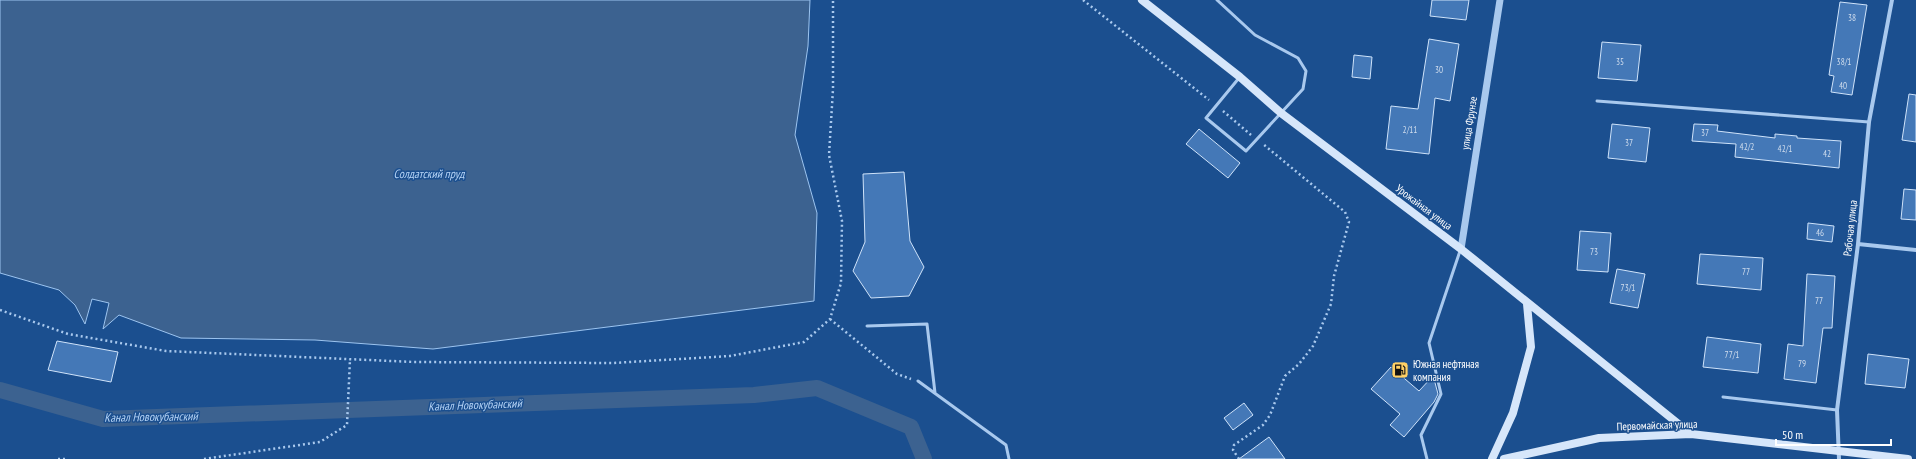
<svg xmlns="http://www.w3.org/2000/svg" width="1916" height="459" font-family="'PT Sans Narrow',sans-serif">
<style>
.water{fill:#3c6290;stroke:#9cc4f0}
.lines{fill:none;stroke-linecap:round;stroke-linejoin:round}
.canal{stroke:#3c6290;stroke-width:16}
.building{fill:#4478b7;stroke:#cfe3fa}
.path{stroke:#a9c9ee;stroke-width:2.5;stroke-dasharray:2 3;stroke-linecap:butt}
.service{stroke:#a9c9ee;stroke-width:3}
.minor{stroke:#a9c9ee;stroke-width:4}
.tertiary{stroke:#a9c9ee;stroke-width:7}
.secondary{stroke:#d6e6fa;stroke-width:8}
.labels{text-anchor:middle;stroke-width:3;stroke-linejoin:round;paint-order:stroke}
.number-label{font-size:9px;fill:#d0dded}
.street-label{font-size:11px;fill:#fff;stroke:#1b4f8f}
.poi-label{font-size:11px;fill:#fff;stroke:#1b4f8f;text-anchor:start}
.water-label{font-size:12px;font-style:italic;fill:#b5d3f5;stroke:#1b4f8f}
</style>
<rect width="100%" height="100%" fill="#1b4f8f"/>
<path class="water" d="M0 0H810L808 46 795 135 817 213 814 301 433 349 315 340 181 338 119 315 103 329 109 303 92 299 85 324 75 305 59 290 0 273Z"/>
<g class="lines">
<path class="canal" d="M0 390 103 419 754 395 817 388 911 427 924 459"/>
</g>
<path class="building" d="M1432 0H1469L1466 20 1430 16Z
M1840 2 1867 5 1852 95 1831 92 1834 76 1829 75Z
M1429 39 1459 44 1450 101 1435 98 1429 154 1386 149 1391 106 1418 109Z
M1602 42 1641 45 1637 81 1598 78Z
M1354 55 1372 57 1370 79 1352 77Z
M1909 94 1916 95V142L1902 140Z
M1612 124 1650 128 1646 162 1608 158Z
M1694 124 1718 125 1717 131 1775 138V134L1797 136V138L1841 141 1839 168 1735 157 1736 144 1692 141Z
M1199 129 1240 163 1228 178 1186 144Z
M904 172 910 241 924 267 909 296 871 298 853 271 865 242 863 174Z
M1904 189 1916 190V220L1901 219Z
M1808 223 1834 226 1832 242 1807 239Z
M1580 231 1611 233 1608 272 1577 270Z
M1700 254 1763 258 1761 290 1697 284Z
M1617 269 1645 274 1638 308 1610 303Z
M1807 274 1835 276 1832 328H1823L1816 383 1784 379 1788 344 1803 346Z
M1707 337 1761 344 1758 373 1703 367Z
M57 341 118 352 111 382 48 370Z
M1868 354 1909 359 1905 388 1865 384Z
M1391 367 1419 391 1432 377 1434 379 1438 394 1434 402 1404 437 1390 425 1400 414 1371 389Z
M1244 403 1253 415 1233 430 1224 418Z
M1269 437 1285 459H1239Z"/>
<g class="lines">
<path class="path" d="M1083 0 1209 100
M1223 111 1251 135
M0 310 68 334 166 351 414 362 613 363 730 356 804 342 830 319 841 283 842 221 829 155 833 89V0
M830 319 897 374 911 379
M58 459H67
M204 459 320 442 347 425 350 359
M1239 459 1233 450 1234 445 1263 425 1270 415 1285 376 1299 364 1313 346 1331 304 1334 276 1349 222 1345 212 1263 144"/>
<path class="service" d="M1217 0 1255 35 1298 58 1306 71 1303 89 1246 151 1206 118 1239 78
M1597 101 1869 122
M867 326 927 324 935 393
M918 381 1006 445 1009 459
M1723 397 1837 410
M1427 459 1421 435 1441 394 1429 343 1460 251"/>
<path class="minor" d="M1858 244 1916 250
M1839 459 1837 410 1858 244 1869 122 1892 0"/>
<path class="tertiary" d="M1461 249 1500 0"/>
<path class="secondary" d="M1142 0 1240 77 1281 113 1461 249 1691 434
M1492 459 1513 413 1531 347 1527 304
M1504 459 1599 438 1691 434 1908 459"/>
</g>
<defs>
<g id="fuel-square" transform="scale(0.9)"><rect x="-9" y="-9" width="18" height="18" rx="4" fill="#ffd166" stroke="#1b4f8f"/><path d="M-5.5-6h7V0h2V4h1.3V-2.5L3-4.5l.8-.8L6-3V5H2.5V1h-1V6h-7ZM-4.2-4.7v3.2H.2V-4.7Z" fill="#111"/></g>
</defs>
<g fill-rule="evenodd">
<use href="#fuel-square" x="1400" y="370"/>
</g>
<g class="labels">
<g class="number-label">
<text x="1852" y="21">38</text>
<text x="1620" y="65">35</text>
<text x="1844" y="65">38/1</text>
<text x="1439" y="73">30</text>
<text x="1843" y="89">40</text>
<text x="1410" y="133">2/11</text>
<text x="1705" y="136">37</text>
<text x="1629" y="146">37</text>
<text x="1747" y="150">42/2</text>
<text x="1785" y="152">42/1</text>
<text x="1827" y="157">42</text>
<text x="1820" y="236">46</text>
<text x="1594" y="255">73</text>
<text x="1746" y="275">77</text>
<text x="1628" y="291">73/1</text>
<text x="1819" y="304">77</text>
<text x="1732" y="358">77/1</text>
<text x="1802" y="367">79</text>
</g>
<g class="street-label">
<text transform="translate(1469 123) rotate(-81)" y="4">улица Фрунзе</text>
<text transform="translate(1424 207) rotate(37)" y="4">Урожайная улица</text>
<text transform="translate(1850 228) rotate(-84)" y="4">Рабочая улица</text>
<text transform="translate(1657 425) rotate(-2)" y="4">Первомайская улица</text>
</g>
<g class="poi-label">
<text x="1413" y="368">Южная нефтяная<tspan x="1413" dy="13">компания</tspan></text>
</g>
<g class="water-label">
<text x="429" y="178">Солдатский пруд</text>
<text transform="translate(475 405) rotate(-2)" y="4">Канал Новокубанский</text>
<text transform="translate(151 417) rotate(-1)" y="4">Канал Новокубанский</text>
</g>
</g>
<path d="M1776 439v6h115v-6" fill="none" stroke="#ffffff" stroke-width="2"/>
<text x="1782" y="439" font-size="12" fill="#ffffff" stroke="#1b4f8f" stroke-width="3" paint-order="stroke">50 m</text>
</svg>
